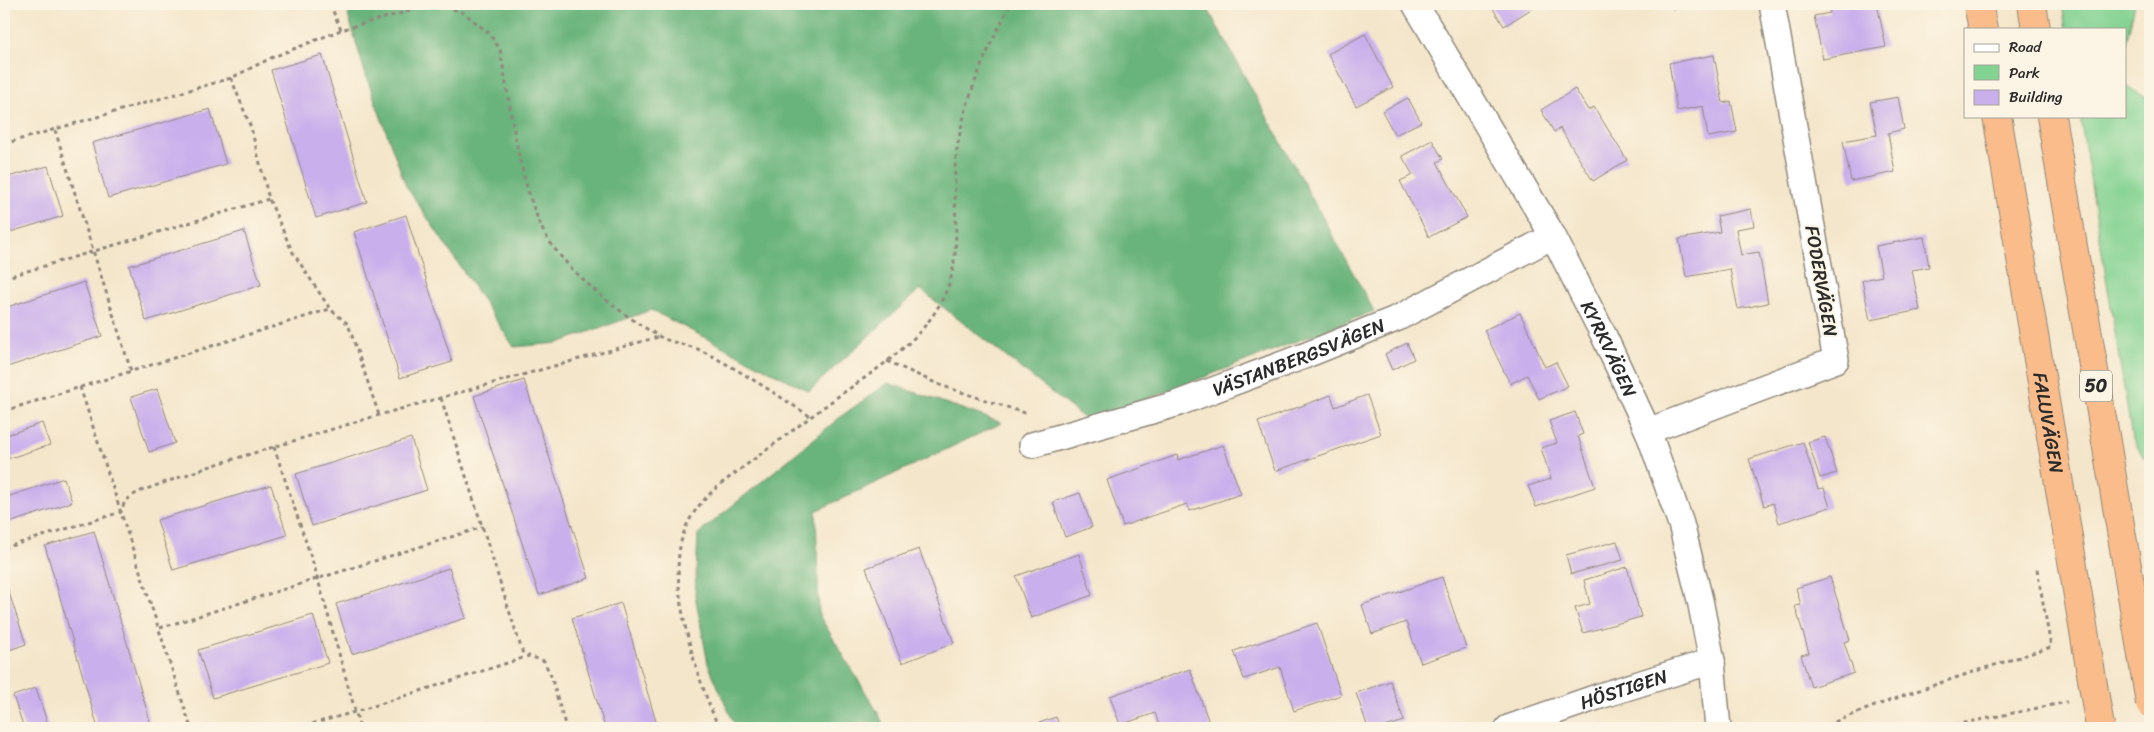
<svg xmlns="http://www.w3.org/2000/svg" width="2154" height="732" font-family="Sriracha,sans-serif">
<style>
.green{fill:#82d291;stroke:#567e5e}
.forest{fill:#69b47b;stroke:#4a7053}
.building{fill:#c9afec}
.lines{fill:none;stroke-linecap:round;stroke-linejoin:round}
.street-casing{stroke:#90887b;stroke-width:28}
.highway-casing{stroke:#90887b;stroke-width:30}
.path{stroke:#90887b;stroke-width:3;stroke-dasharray:4 4;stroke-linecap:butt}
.street{stroke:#fff;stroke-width:25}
.highway{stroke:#f9bc8a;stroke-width:28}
.highway-bridge-casing{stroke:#90887b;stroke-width:30;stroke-linecap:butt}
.highway-bridge{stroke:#f9bc8a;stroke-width:28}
.labels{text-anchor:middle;stroke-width:4;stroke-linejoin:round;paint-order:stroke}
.shield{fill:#fcf5e5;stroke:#6a6863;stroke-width:1}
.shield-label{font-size:18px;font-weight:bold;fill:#2b2b2b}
.street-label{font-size:19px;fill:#2b2b2b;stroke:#fcf5e5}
</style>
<rect width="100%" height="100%" fill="#fcf5e5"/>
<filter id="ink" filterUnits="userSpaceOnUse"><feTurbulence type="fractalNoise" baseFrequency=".02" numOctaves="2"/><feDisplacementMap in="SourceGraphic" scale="10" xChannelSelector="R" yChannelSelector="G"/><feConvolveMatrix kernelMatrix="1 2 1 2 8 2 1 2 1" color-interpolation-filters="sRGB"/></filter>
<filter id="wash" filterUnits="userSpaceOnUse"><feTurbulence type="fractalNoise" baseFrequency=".0096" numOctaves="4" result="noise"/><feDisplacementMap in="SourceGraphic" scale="20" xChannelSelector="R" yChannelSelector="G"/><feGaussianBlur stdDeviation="1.12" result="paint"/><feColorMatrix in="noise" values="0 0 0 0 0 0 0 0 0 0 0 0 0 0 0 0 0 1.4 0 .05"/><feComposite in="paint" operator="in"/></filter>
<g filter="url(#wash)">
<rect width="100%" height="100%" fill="#f4e6cb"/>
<path class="green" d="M2062 4H2135L2125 48V29H2066Z
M2125 86 2150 99V259L2144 262 2150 296V468L2132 438 2080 116H2125Z"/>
<path class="forest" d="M359 4H1205L1374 311 1089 422 920 289 809 391 651 310 558 343 514 347 406 186 366 76 348 15Z
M888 383 1002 423 816 511 819 615 878 713 885 728H736L708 664 695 595 698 534 844 414Z"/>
<g id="blocks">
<path class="building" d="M1490 4H1535L1536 6 1504 26Z
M1673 4H1699V5L1673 9Z
M1828 4H1877L1886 47 1823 59 1814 16 1830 13Z
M1365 34 1393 87 1356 106 1328 54Z
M322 55 367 202 316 218 271 70Z
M1714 55 1723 103 1731 101 1737 132 1708 137 1703 106 1677 111 1669 63Z
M1575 89 1588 110 1594 107 1627 160 1593 181 1560 128 1554 132 1541 110Z
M1898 97 1904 129 1888 133 1895 172 1851 181 1843 141 1877 135 1870 102Z
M1408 98 1421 122 1395 135 1382 111Z
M210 109 226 164 108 198 92 143Z
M1432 140 1443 159 1437 162 1467 217 1429 237 1400 181 1413 175 1402 156Z
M48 166 63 216 4 234V178Z
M1751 209 1754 226 1736 229 1741 255 1759 252 1768 303 1738 309 1730 269 1686 277 1679 239 1720 232 1717 216Z
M406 215 452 362 400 378 354 232Z
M244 231 261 285 146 321 129 266Z
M1924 237 1929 267 1912 270 1920 310 1870 320 1862 280 1882 276 1876 246Z
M84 282 102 336 4 368V308Z
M1520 313 1545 367 1556 362 1568 386 1539 399 1527 375 1510 384 1484 330Z
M1407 343 1414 359 1392 370 1385 354Z
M524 380 589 578 539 595 474 396Z
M157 389 175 443 149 452 131 397Z
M1331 395 1335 407 1367 395 1381 434 1275 471 1258 422Z
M1575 412 1583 434 1578 436 1595 487 1536 507 1528 486 1551 479 1541 448 1557 443 1549 421Z
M42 423 50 445 4 460V436Z
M1825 437 1837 473 1820 478 1808 442Z
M411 438 427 490 312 526 296 474Z
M1803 442 1818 489 1824 488 1830 507 1779 523 1773 503 1764 506 1749 459Z
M1223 445 1241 494 1190 511 1187 504 1123 526 1107 480 1177 455 1178 460Z
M64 478 72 502 6 524 4 517V498Z
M271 485 287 535 173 570 157 520Z
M1080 493 1092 527 1065 537 1053 502Z
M94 531 152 728H98L45 546Z
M1617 541 1623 560 1571 574 1566 555Z
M919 549 954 643 902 663 866 568Z
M1079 554 1092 595 1031 618 1016 576Z
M1627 567 1641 617 1583 633 1575 608 1590 604 1584 580Z
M449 568 466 618 352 654 336 604Z
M1442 577 1466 648 1421 663 1406 622 1372 634 1362 605Z
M1830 577 1850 640 1844 642 1854 673 1811 687 1801 655 1809 653 1795 606 1801 605 1796 588Z
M4 578 26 644 4 652Z
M621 603 658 728H605L572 618Z
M313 615 328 663 213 698 198 650Z
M1317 623 1341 695 1294 711 1280 667 1244 679 1234 651Z
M1190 669 1211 728H1160L1155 713 1120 725 1110 696Z
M1390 681 1404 721 1382 728H1368L1356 693Z
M36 688 49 728H24L13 696Z
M1056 717 1060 728H1025Z"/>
</g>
</g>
<g filter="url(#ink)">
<use href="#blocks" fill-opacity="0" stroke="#90887b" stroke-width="1"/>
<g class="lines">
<g class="street-casing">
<g id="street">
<path id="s1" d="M1415 4 1553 236 1603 334 1648 431 1681 524 1700 600 1712 661 1718 728"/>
<path d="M1648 431 1836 360 1772 4"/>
<path id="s2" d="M1032 445 1176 404 1304 356 1398 318 1553 236"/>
<path id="s3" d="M1508 728 1600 696 1712 661"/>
</g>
</g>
<g class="highway-casing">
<g id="highway">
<path d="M1978 4 1983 29"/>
<path d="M2032 4 2036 29"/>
<path id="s4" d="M1997 116 2090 667"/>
<path d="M2051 116 2142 655"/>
</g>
</g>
<path class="path" d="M330 4 341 30
M231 78 251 128 269 199 292 251 330 309 348 324 379 415
M55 130 131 371
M4 144 231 78 271 58 341 30 423 7 444 6 464 13 489 33 500 50C511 108 517 170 540 224 556 264 620 314 657 335 671 344 689 344 704 352 741 371 776 394 811 417
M4 278 269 199
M887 361 940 385 1028 414
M80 387 191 728
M441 398 524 657
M4 411 330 309
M274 447 315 569 360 728
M4 548 121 512 125 501 138 492 214 465 379 415 658 337
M160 628 483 527
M297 728 355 712 529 656 544 661 551 676 566 728
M719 728C698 681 666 585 683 535 689 515 703 500 718 486 757 457 797 427 836 398 875 370 921 343 943 298 965 256 951 202 956 156 963 103 986 50 1011 4
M1820 728C1895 696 1973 672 2051 647L2037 569
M1940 728 2067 702"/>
<use href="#street" class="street"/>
<use href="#highway" class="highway"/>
<g class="highway-bridge-casing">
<path id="highway-bridge" d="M2142 655 2150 703
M2090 667 2100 727"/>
</g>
<use href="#highway-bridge" class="highway-bridge"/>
</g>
</g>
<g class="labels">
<rect class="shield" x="2080" y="370.5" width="32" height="31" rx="4"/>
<g class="shield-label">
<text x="2096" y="392">50</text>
</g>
<g class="street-label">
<text transform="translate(1822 281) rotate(80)" y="7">FODERVÄGEN</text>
<text dy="7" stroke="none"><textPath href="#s1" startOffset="396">KYRKVÄGEN</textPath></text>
<text dy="7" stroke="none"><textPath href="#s2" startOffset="281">VÄSTANBERGSVÄGEN</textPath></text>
<text dy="7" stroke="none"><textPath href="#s4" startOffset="311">FALUVÄGEN</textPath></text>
<text dy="7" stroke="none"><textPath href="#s3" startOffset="122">HÖSTIGEN</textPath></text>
</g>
</g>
<rect width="2154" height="732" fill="none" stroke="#fcf5e5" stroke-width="20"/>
<rect x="1964" y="28" width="162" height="90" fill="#fcf5e5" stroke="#a8a49b"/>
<rect x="1974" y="44" width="25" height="8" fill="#ffffff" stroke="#a8a49b"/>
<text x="2009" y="52" font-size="15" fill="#2b2b2b">Road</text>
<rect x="1974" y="65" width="25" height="15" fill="#82d291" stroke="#a8a49b"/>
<text x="2009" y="78" font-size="15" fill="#2b2b2b">Park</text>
<rect x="1974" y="90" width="25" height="15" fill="#c9afec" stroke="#a8a49b"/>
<text x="2009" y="102" font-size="15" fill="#2b2b2b">Building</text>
</svg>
